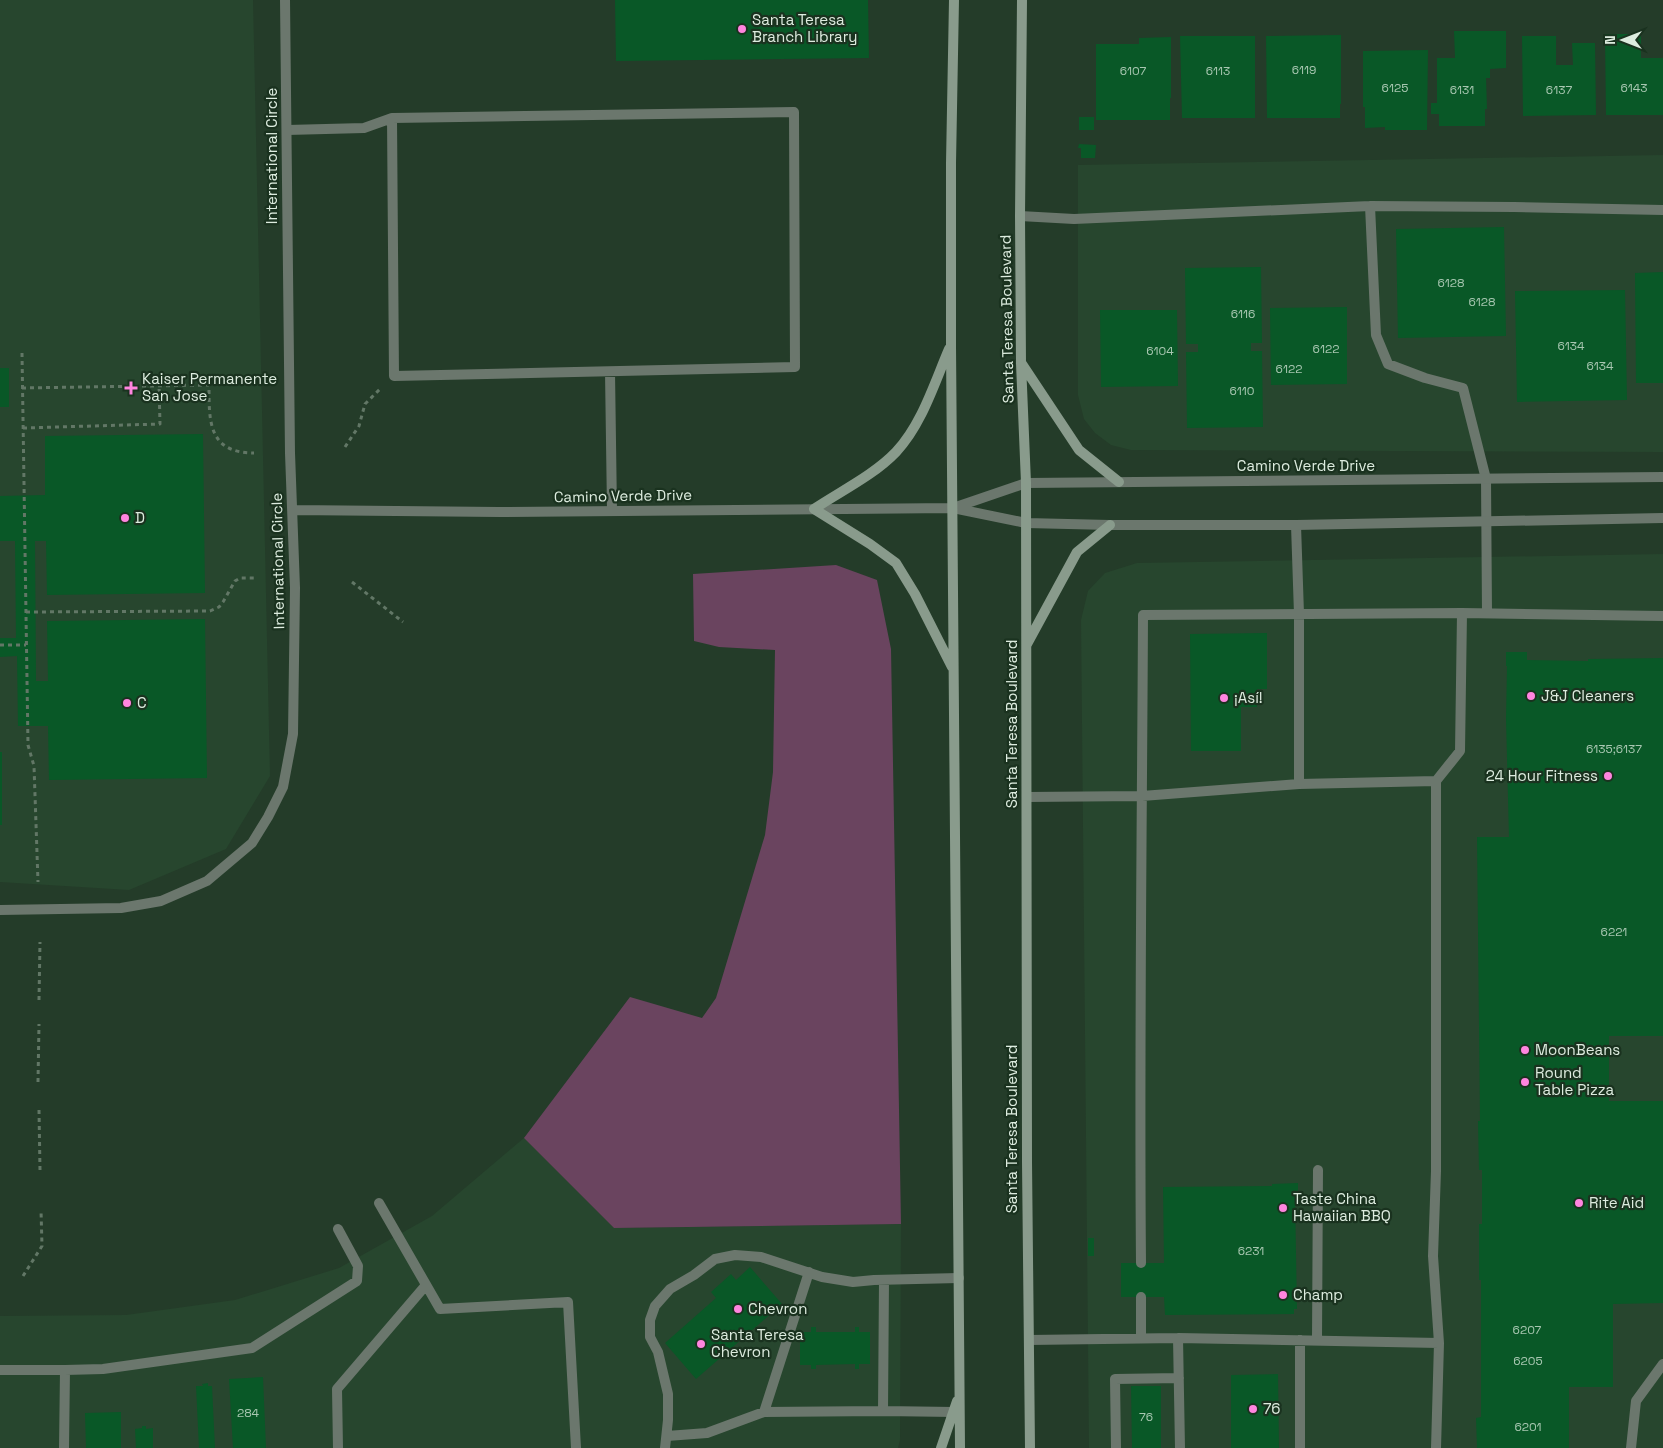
<svg xmlns="http://www.w3.org/2000/svg" width="1663" height="1448" font-family="'Space Grotesk',sans-serif">
<style>
.built{fill:#27462e}
.green{fill:#6a445f}
.building{fill:#095827}
.lines{fill:none;stroke-linecap:round;stroke-linejoin:round}
.path{stroke:#627766;stroke-width:3;stroke-dasharray:4 4;stroke-linecap:butt}
.service{stroke:#6b776d;stroke-width:10}
.tertiary{stroke:#6b776d;stroke-width:10}
.secondary{stroke:#899b8c;stroke-width:10}
.poi-dot{fill:#ff85df;stroke:#1a321f;stroke-width:2}
.labels{text-anchor:middle;stroke-width:4.5;stroke-linejoin:round;paint-order:stroke}
.number-label{font-size:12px;fill:#a8c7b1}
.poi-label{font-size:15px;fill:#ddecdf;stroke:#1a321f;text-anchor:start}
.street-label{font-size:15px;fill:#ddecdf;stroke:#1a321f}
</style>
<rect width="100%" height="100%" fill="#243c29"/>
<path class="built" d="M0 0H253L270 776 226 849 129 890 0 882Z
M1663 155V452L1131 450 1111 445 1095 433 1084 419 1078 395V165Z
M1663 554V1448H1089L1081 620 1088 591 1105 573 1137 563Z
M524 1138 614 1228 901 1224 900 1440 898 1448H0V1316L126 1315 235 1300 339 1268 432 1216Z"/>
<path class="green" d="M836 565 877 580 891 649 901 1224 614 1228 524 1138 630 997 702 1018 716 998 765 835 773 772 775 650 719 647 694 641 693 574Z"/>
<path class="building" d="M615 0H868L869 58 616 61Z
M1454 31H1506V68L1490 69V78H1486L1487 109H1485V126H1439V114H1431V103H1437V58H1455Z
M1605 34H1641V58H1663V115H1606Z
M1341 35V104H1340V118H1267L1266 36Z
M1180 36H1255V118H1182Z
M1522 36H1556V65H1573L1572 43H1595L1596 115 1523 116Z
M1171 37V98H1170V120H1096V44H1139V38Z
M1428 50 1427 130H1385V127L1365 128V107H1363V51Z
M1079 117H1094V130H1079Z
M1079 144 1096 145 1095 158H1081V148H1078Z
M1504 227 1506 336 1398 338 1396 229Z
M1261 267 1262 343H1251V351H1262L1263 427 1187 428 1186 352H1198V344H1186L1185 268Z
M1663 272V383H1636L1635 273Z
M1625 290 1627 400 1517 402 1515 291Z
M1347 307V384L1271 385 1270 308Z
M1100 310H1177L1178 386 1101 387Z
M0 368H9V407H0Z
M203 434 205 593 47 595 46 541H35L36 681H48L47 621 205 619 207 778 49 780 48 726H18L17 656 0 657V638H16L15 541H0V496L45 495V436Z
M1267 633V689H1257V707H1241V751H1191L1190 634Z
M1506 652H1527V660L1588 661V659L1663 658V1036H1609V1101H1663V1303L1613 1304V1387H1569V1448H1477L1476 1418 1481 1417V1280H1479V1224H1482V1170H1479L1478 1121H1480L1477 837H1509L1506 719 1507 666H1506Z
M0 752H2V825H0Z
M1298 1183V1196L1295 1197 1297 1309H1294V1314L1165 1315 1164 1297H1121V1263H1164L1163 1187 1272 1186V1184Z
M1088 1238H1094V1256H1088Z
M750 1267 782 1304 696 1379 665 1343 716 1298 711 1292 731 1274 736 1280Z
M811 1327H816V1332H855V1327H859V1332H870V1364H859V1369H855V1364L816 1365V1369H811V1365H800V1332H811Z
M1278 1374 1279 1448H1231V1375Z
M263 1377 266 1448H233L229 1379Z
M208 1383V1386H212L215 1448H199L196 1386H203L202 1384Z
M1131 1386H1161V1448H1132Z
M121 1412V1448H86L85 1413Z
M142 1426H146V1429L153 1428V1448H136L135 1429 142 1428Z"/>
<g class="lines">
<path class="path" d="M22 353 28 745 34 766 38 882
M22 388 209 385C209 421 208 453 254 453
M23 428 160 424 159 386
M345 447 359 426 365 404 380 389
M352 582 403 622
M26 612 210 611 219 607 223 602 235 581 240 578H254
M0 645H26
M39 1000 40 942
M38 1082 39 1024
M39 1110 40 1170
M23 1276 42 1246 41 1210"/>
<path class="service" d="M287 130 364 128 392 118 794 112 795 367 394 376 392 118
M1370 206 1376 335 1388 364 1425 378 1463 388 1486 479 1487 613
M1020 216 1074 219 1370 206 1514 207 1663 210
M610 372 612 511
M1296 525 1299 614V784
M1027 797 1142 796 1299 784 1436 781
M379 1203 440 1309 568 1302 576 1448
M1141 1263C1139 1047 1142 831 1143 615L1462 613 1663 616
M884 1280 883 1411 954 1412
M1141 1297V1338
M1178 1338 1180 1448
M1029 1340 1178 1338 1439 1343
M1300 1340V1448
M1317 1340 1318 1170
M0 1370H65L64 1448
M65 1370 103 1369 252 1348 357 1281 358 1266 338 1229
M764 1412 809 1272
M667 1436 707 1433 764 1412 883 1411
M338 1448 337 1389 426 1285
M665 1448 668 1420V1394L658 1352 650 1337V1320L655 1306 670 1289 694 1275 715 1259 735 1255 761 1257 822 1277 853 1282 874 1280 959 1278
M1116 1448 1115 1379 1179 1378
M1436 1448 1439 1343 1433 1256 1436 1171V781L1460 751 1462 613
M1631 1448 1636 1401 1663 1364"/>
<path class="tertiary" d="M953 508 1026 483 1663 477
M293 510 499 512 953 508 1026 523 1110 525H1296L1663 518
M0 910 121 908 161 901 207 881 252 843 268 817 283 787 293 734 295 588 290 453 285 0"/>
<path class="secondary" d="M954 0 951 163V346L960 1448
M1022 0 1020 216 1021 363 1026 483 1027 1162 1030 1448
M949 349C934 384 922 424 896 452 874 475 841 491 814 509L870 544 896 563 915 594 952 667
M1022 364 1079 450 1119 482
M1027 644 1077 552 1110 525
M941 1448 957 1401"/>
</g>
<g class="poi-dot">
<circle cx="742" cy="29" r="5"/>
<path d="M128.5 380.5h5v5h5v5h-5v5h-5v-5h-5v-5h5z"/>
<circle cx="125" cy="518" r="5"/>
<circle cx="1531" cy="696" r="5"/>
<circle cx="1224" cy="698" r="5"/>
<circle cx="127" cy="703" r="5"/>
<circle cx="1608" cy="776" r="5"/>
<circle cx="1525" cy="1050" r="5"/>
<circle cx="1525" cy="1082" r="5"/>
<circle cx="1579" cy="1203" r="5"/>
<circle cx="1283" cy="1208" r="5"/>
<circle cx="1283" cy="1295" r="5"/>
<circle cx="738" cy="1309" r="5"/>
<circle cx="701" cy="1344" r="5"/>
<circle cx="1253" cy="1409" r="5"/>
</g>
<g class="labels">
<g class="number-label">
<text x="1304" y="74">6119</text>
<text x="1133" y="75">6107</text>
<text x="1218" y="75">6113</text>
<text x="1395" y="92">6125</text>
<text x="1634" y="92">6143</text>
<text x="1462" y="94">6131</text>
<text x="1559" y="94">6137</text>
<text x="1451" y="287">6128</text>
<text x="1482" y="306">6128</text>
<text x="1243" y="318">6116</text>
<text x="1571" y="350">6134</text>
<text x="1326" y="353">6122</text>
<text x="1160" y="355">6104</text>
<text x="1600" y="370">6134</text>
<text x="1289" y="373">6122</text>
<text x="1242" y="395">6110</text>
<text x="1614" y="753">6135;6137</text>
<text x="1614" y="936">6221</text>
<text x="1251" y="1255">6231</text>
<text x="1527" y="1334">6207</text>
<text x="1528" y="1365">6205</text>
<text x="248" y="1417">284</text>
<text x="1146" y="1421">76</text>
<text x="1528" y="1431">6201</text>
</g>
<g class="poi-label">
<text x="752" y="25">Santa Teresa<tspan x="752" dy="17">Branch Library</tspan></text>
<text x="142" y="384">Kaiser Permanente<tspan x="142" dy="17">San Jose</tspan></text>
<text x="135" y="523">D</text>
<text x="1541" y="701">J&amp;J Cleaners</text>
<text x="1234" y="703">¡Así!</text>
<text x="137" y="708">C</text>
<text x="1598" y="781" text-anchor="end">24 Hour Fitness</text>
<text x="1535" y="1055">MoonBeans</text>
<text x="1535" y="1078">Round<tspan x="1535" dy="17">Table Pizza</tspan></text>
<text x="1293" y="1204">Taste China<tspan x="1293" dy="17">Hawaiian BBQ</tspan></text>
<text x="1589" y="1208">Rite Aid</text>
<text x="1293" y="1300">Champ</text>
<text x="748" y="1314">Chevron</text>
<text x="711" y="1340">Santa Teresa<tspan x="711" dy="17">Chevron</tspan></text>
<text x="1263" y="1414">76</text>
</g>
<g class="street-label">
<text transform="translate(272 156) rotate(-90)" y="5">International Circle</text>
<text transform="translate(1007 319) rotate(-91)" y="5">Santa Teresa Boulevard</text>
<text x="1306" y="471">Camino Verde Drive</text>
<text transform="translate(623 496) rotate(-1)" y="5">Camino Verde Drive</text>
<text transform="translate(278 561) rotate(-91)" y="5">International Circle</text>
<text transform="translate(1012 724) rotate(-90)" y="5">Santa Teresa Boulevard</text>
<text transform="translate(1012 1129) rotate(-90)" y="5">Santa Teresa Boulevard</text>
</g>
</g>
<g transform="translate(1623 40) rotate(270)" stroke="#1a321f" stroke-width="4" paint-order="stroke">
<path d="M0-4L9 19L0 12L-9 19Z" fill="#ddecdf"/>
<text y="-8" font-size="14" font-weight="bold" text-anchor="middle" fill="#ddecdf">N</text>
</g>
</svg>
